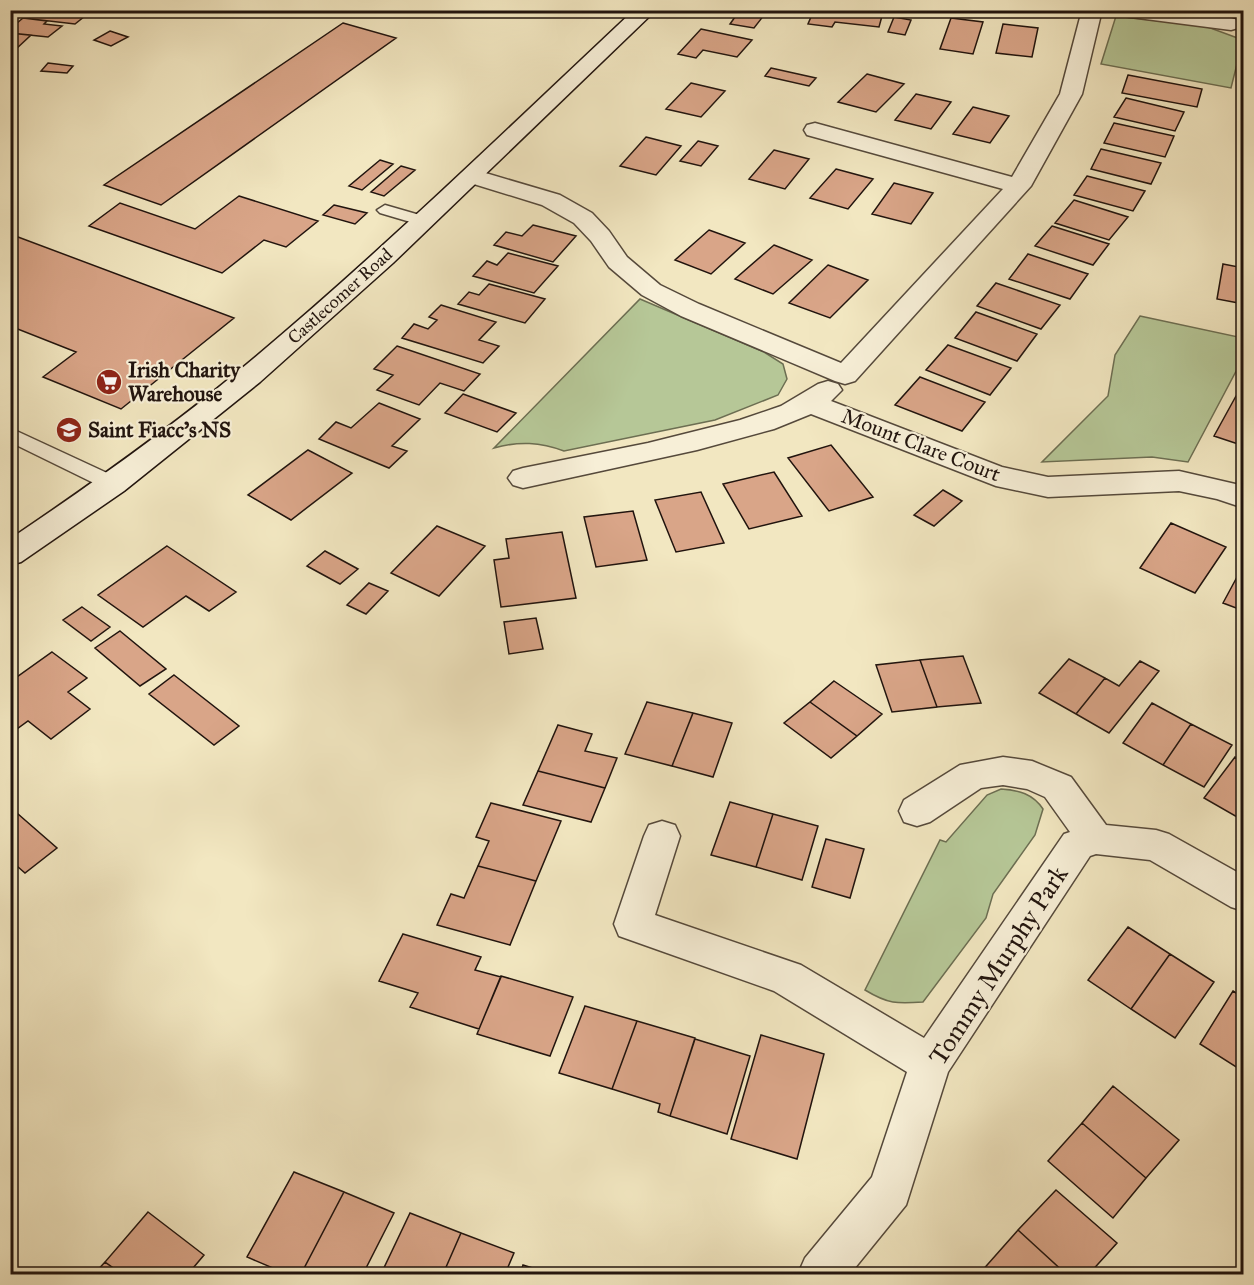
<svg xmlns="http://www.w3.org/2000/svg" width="1254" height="1285" font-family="'IM FELL Great Primer',serif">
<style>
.green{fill:#b6c797;stroke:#6c6e52;stroke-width:1.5}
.building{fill:#d9a588;stroke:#21140e;stroke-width:1.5}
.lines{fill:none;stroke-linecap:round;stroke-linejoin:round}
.lane-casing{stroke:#55493b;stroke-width:3}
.street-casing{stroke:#55493b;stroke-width:3}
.secondary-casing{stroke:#21140e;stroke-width:3}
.lane{fill:#f7efd7;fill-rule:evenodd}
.street{fill:#f7efd7;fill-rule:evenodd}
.secondary{fill:#f7efd7;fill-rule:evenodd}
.labels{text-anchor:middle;stroke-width:4.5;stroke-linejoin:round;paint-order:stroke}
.far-street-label{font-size:18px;fill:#21140e;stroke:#f7efd7}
.poi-label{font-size:21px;font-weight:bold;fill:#21140e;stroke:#f7efd7;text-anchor:start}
.street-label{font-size:21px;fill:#21140e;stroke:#f7efd7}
.near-street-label{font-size:26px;fill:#21140e;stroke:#f7efd7}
</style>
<rect width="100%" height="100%" fill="#f2e7c1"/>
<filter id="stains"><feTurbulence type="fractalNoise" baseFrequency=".00333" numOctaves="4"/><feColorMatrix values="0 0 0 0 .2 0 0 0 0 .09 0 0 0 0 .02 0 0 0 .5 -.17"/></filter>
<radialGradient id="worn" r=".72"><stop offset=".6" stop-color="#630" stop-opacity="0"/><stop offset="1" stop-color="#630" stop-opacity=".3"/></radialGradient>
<path class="green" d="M1116 16 1205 26 1243 40 1231 88 1101 64Z
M640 299 764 352 783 364 787 379 778 395 715 420 564 451C540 442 519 441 494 448Z
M1140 316 1243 338V358L1188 462 1152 457 1042 462 1108 396 1115 355Z
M1001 789C1019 790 1033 794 1043 809L1035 835 993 894 986 918 923 1002C897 1004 888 1004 865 990L940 840 946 842 987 795Z"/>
<path class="building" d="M31 10H59L57 12 85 16 75 24 23 18Z
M720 10H768L754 28 730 24 735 17 717 14Z
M814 10H843L882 16 879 27 835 22 832 27 808 24Z
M894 17 911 20 905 35 888 32Z
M23 18 47 21 44 24 62 26 48 37 10 33V29Z
M951 18 983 22 973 54 940 49Z
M343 23 396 38 161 205 104 185Z
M1003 24 1038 28 1032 57 996 53Z
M701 29 752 40 737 57 703 50 696 58 678 54Z
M110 31 128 37 111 46 94 40Z
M10 33 31 35 15 50 10 49Z
M48 63 73 66 67 73 41 71Z
M771 68 816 78 809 86 765 76Z
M867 74 904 84 876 112 838 102Z
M1128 75 1202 89 1197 107 1122 93Z
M691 83 725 91 701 117 666 109Z
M916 94 951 102 931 129 895 120Z
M1126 98 1184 112 1175 131 1114 117Z
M973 107 1009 116 990 143 953 134Z
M1114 123 1174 136 1165 157 1104 143Z
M646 137 681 146 656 175 620 166Z
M698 141 718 146 701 166 680 161Z
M1101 149 1161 163 1151 184 1091 169Z
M774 150 809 159 785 189 749 179Z
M380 160 393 164 362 190 349 186Z
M401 166 415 170 384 196 371 192Z
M836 169 873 179 848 209 810 198Z
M1087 176 1145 191 1133 211 1074 195Z
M894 183 933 193 911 224 872 214Z
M239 196 318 221 286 247 264 240 222 273 89 226 120 203 195 229Z
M1074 200 1128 217 1109 240 1055 223Z
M334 205 367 213 355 224 323 215Z
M533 225 576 236 553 262 494 245 506 232 522 236Z
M1052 226 1109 244 1093 265 1035 246Z
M709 230 745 243 711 274 675 260Z
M10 234 234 318 121 409 43 377 76 352 10 326Z
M774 245 812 260 773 294 735 279Z
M508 253 558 266 534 293 473 276 487 261 497 265Z
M1028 254 1088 274 1070 299 1009 279Z
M1223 264 1244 268V304L1217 299Z
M828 265 868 280 830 318 789 303Z
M996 283 1060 305 1041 329 977 306Z
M489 284 545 299 525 323 458 304 469 292 479 295Z
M441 305 496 322 479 340 499 346 483 363 402 338 414 324 428 329 437 320 429 317Z
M976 312 1037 334 1017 361 955 338Z
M948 345 1011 368 990 395 926 370Z
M397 346 480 374 464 391 440 383 419 405 377 390 393 375 374 369Z
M920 377 985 402 962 431 895 405Z
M463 394 516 413 497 432 445 413Z
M1236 396 1244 398V446L1214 436Z
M379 403 420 419 392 446 407 451 389 468 319 439 336 422 351 428Z
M831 445 873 497 829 511 788 458Z
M308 450 352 473 291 520 248 495Z
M774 472 802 516 749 529 723 484Z
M943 490 962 501 934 526 914 515Z
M701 492 724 543 676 552 655 500Z
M633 511 647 560 596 567 584 517Z
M1171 523 1226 547 1195 593 1140 568Z
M437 526 485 546 439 596 391 573Z
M562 532 576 598 501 607 494 560 509 558 506 539Z
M167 546 236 592 209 611 186 596 143 627 98 595Z
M325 551 358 569 340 584 307 566Z
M1244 564V611L1223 603Z
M369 583 388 591 366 614 347 605Z
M82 607 110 627 91 641 63 620Z
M536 618 543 649 509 654 504 622Z
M120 631 166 669 140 686 95 648Z
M52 652 87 678 68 692 90 709 51 739 28 721 10 734V682Z
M963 656 981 703 937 707 920 660Z
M1069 659 1105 678 1076 714 1039 693Z
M920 660 937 707 892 712 876 665Z
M1140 661 1159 671 1109 733 1076 714 1105 678 1119 686Z
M174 675 239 726 214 745 149 694Z
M834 681 882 714 857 736 810 702Z
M647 702 693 713 672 766 625 754Z
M810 702 857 736 831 758 784 723Z
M1152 703 1191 724 1163 765 1123 743Z
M693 713 732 723 713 777 672 766Z
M1191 724 1232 745 1204 787 1163 765Z
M558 725 592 734 585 751 617 758 605 788 538 771Z
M1235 757 1244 762V821L1204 798Z
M538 771 605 788 591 822 523 805Z
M730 802 773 814 756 867 711 855Z
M491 803 561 821 536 881 478 866 489 841 476 837Z
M10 807 57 848 25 873 10 860Z
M773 814 818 826 802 880 756 867Z
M826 839 864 849 850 898 812 887Z
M478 866 536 881 510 945 437 925 451 894 464 898Z
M1128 927 1170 954 1131 1009 1088 980Z
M403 934 481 957 475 970 501 977 479 1029 410 1007 418 993 379 981Z
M1170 954 1214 982 1175 1038 1131 1009Z
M501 976 573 997 550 1056 477 1034Z
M1233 991 1244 998V1072L1200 1044Z
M585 1006 637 1021 612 1089 559 1073Z
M637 1021 695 1038 670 1116 658 1112 660 1104 612 1089Z
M761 1035 824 1054 797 1159 731 1139Z
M695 1039 750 1056 727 1134 670 1116Z
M1113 1086 1179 1140 1146 1178 1082 1123Z
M1082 1123 1146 1178 1113 1218 1048 1161Z
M294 1172 344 1192 301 1274H287L247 1257Z
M1056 1190 1117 1243 1089 1274H1066L1018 1230Z
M344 1192 394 1213 363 1274H301Z
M148 1212 204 1255 188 1274H122L105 1262Z
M410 1213 461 1233 443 1274H381Z
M1018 1230 1066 1274H981L980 1273Z
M461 1233 514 1253 505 1274H443Z
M105 1262 122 1274H94Z
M523 1265 552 1274H520Z"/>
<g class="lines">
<g class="lane-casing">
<path id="lane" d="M385 205 430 218 432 221 424 226 380 213 377 210Z
M10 428 120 479 122 484 120 489 113 490 106 489 10 442Z"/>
</g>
<g class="street-casing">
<path id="street" d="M1082 10H1102L1082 94 1031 186 855 381 845 384 835 381 681 316 642 295 609 267 591 241 574 223 542 205 464 181 460 176 464 171 472 169 560 195 592 213 609 231 627 257 660 285 699 304 841 363 1003 189 807 135 804 130 807 125 815 123 1012 177 1060 94Z
M1112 10H1174L1231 18 1238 20 1241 24 1238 28 1231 30 1122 16 1115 14Z
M828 381 838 384 842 390 831 401 1002 467 1048 477 1179 471 1244 486V508L1217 499 1179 491 1048 497 996 486 811 414 774 429 697 450 523 488 513 485 508 478 513 471 523 468 648 443 740 420 781 406 818 384Z
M1003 757 1032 761 1071 777 1106 825 1156 830 1169 834 1244 876V911L1231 907 1150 860 1096 854 1090 856 948 1072 906 1205 850 1274H798L805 1258 872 1177 907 1072 774 991 619 936 614 924 644 836 649 825 662 821 675 825 680 836 655 915 801 965 924 1038 1064 834 1070 832 1045 797 1027 789 1003 785 981 788 930 822 917 826 904 822 899 811 904 800 960 765Z"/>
</g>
<g class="secondary-casing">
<path id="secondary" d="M634 10H656L393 263 260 382 124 491 21 562 10 565V539C90 485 168 430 241 369 377 256 504 132 634 10Z"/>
</g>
<use href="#lane" class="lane"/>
<use href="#street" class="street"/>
<use href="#secondary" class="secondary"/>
</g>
<defs>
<g id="supermarket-disc" transform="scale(1.35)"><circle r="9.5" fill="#8f2418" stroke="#f7efd7"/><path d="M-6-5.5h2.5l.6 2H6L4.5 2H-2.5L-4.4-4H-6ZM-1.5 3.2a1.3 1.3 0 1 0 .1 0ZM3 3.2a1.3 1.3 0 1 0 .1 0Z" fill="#fff"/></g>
<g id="school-disc" transform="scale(1.35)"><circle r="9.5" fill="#8f2418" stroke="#f7efd7"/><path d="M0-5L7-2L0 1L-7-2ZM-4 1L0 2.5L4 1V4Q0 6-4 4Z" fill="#fff"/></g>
</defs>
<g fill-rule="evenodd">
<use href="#supermarket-disc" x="109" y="382"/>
<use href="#school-disc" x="69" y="430"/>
</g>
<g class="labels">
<g class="far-street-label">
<text transform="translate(340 296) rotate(-42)" y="6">Castlecomer Road</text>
</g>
<g class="poi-label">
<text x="128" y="377">Irish Charity<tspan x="128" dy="24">Warehouse</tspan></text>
<text x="88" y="437">Saint Fiacc's NS</text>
</g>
<g class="street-label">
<text transform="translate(921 445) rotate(21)" y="7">Mount Clare Court</text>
</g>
<g class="near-street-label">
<text transform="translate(998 965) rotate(-57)" y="9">Tommy Murphy Park</text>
</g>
</g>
<rect width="1254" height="1285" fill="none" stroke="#f2e7c1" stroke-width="36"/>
<rect x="12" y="12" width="1230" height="1261" fill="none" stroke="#21140e" stroke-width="3"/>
<rect x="18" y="18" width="1218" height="1249" fill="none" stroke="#21140e" stroke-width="1.5"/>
<rect width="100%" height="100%" filter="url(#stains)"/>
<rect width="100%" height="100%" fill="url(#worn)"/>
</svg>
